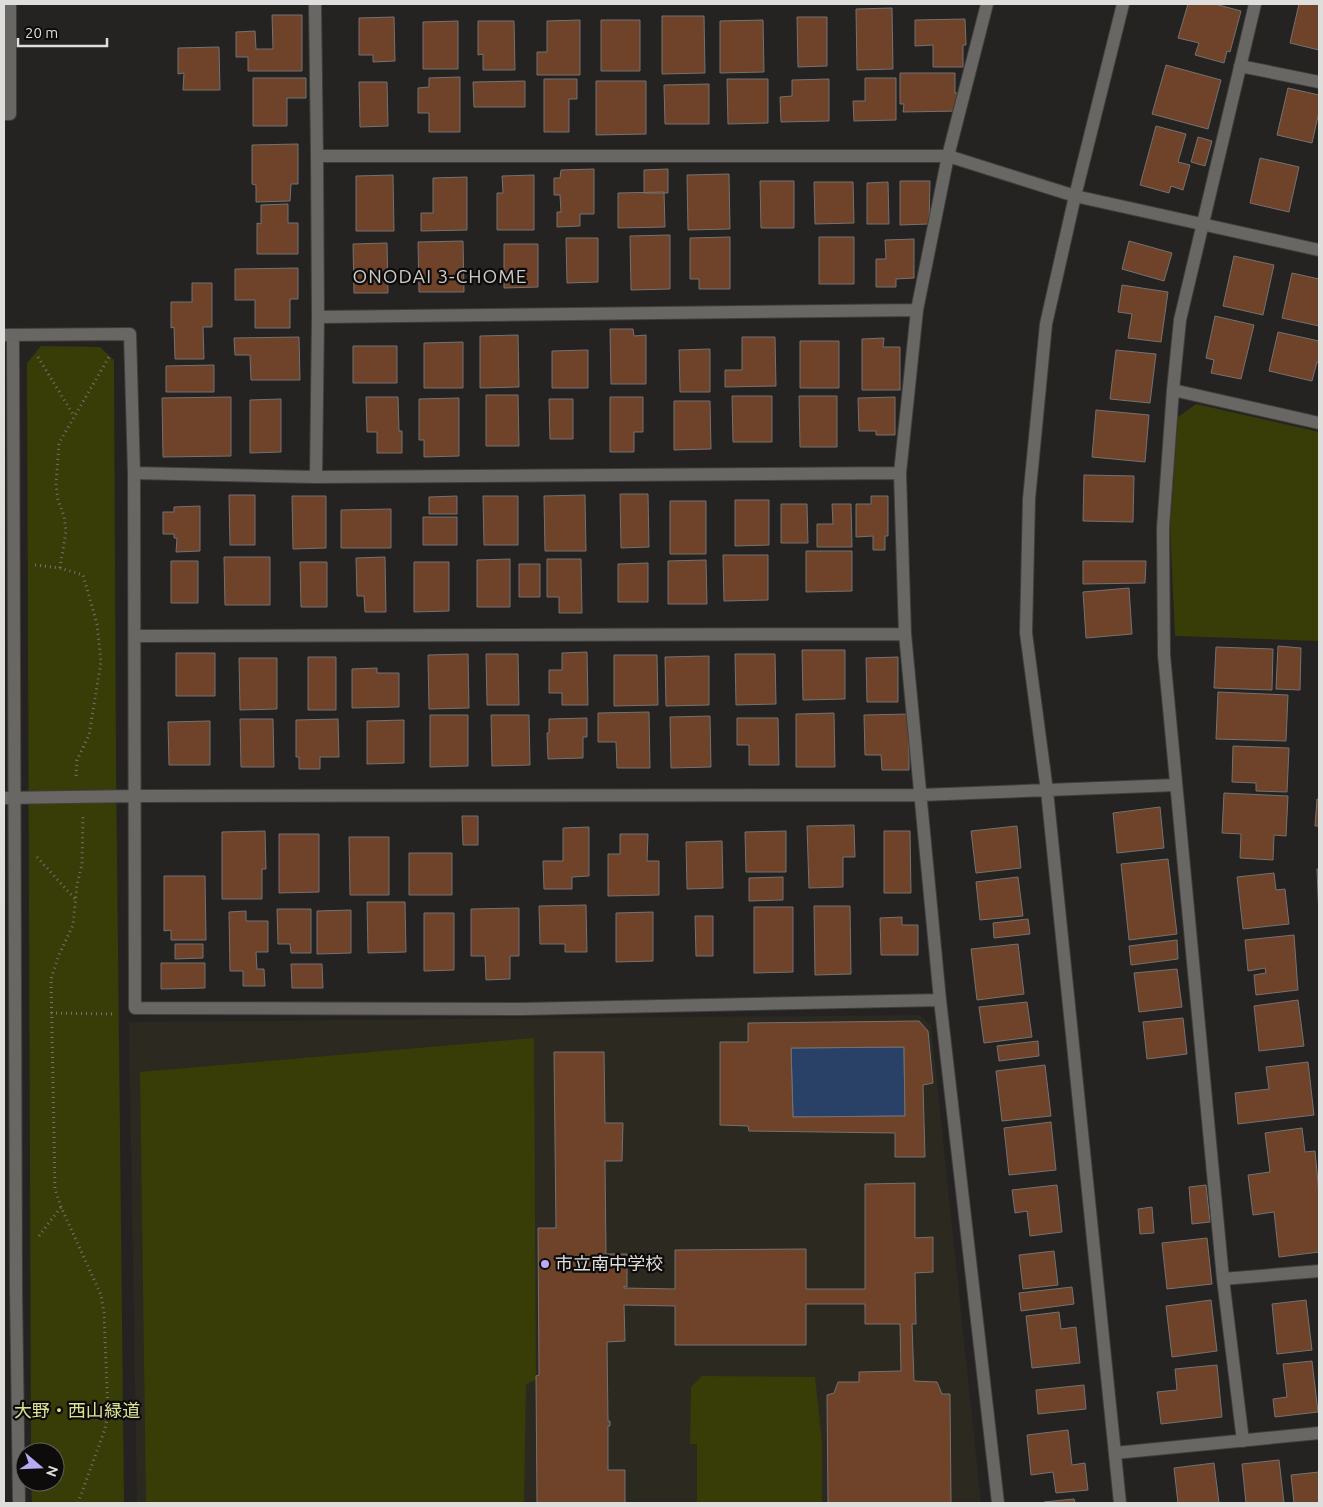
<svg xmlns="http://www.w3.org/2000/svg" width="1323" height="1507" font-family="Ubuntu,'Noto Sans JP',sans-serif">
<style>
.built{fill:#2c2921}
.green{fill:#383c06}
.water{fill:#2a4167;stroke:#60708a}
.building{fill:#6f422a;stroke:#747270;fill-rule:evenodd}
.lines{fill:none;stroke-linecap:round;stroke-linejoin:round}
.minor-casing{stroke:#3f3e3c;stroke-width:14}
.path{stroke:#747371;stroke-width:3;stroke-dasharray:1 4;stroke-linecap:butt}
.minor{stroke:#686764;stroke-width:12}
.poi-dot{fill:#baaaf6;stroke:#0d0c0b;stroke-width:2}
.labels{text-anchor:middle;stroke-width:4.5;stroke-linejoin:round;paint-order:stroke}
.poi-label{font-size:18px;fill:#dededc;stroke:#0d0c0b;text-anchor:start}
.park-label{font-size:18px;fill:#dbe393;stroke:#0d0c0b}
.neighbourhood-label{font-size:19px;letter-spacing:1px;fill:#cdccc9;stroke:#0d0c0b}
</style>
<rect width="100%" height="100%" fill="#242321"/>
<path class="built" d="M919 1015 931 1025 981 1503H137L129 1022Z"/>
<path class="green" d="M41 346 100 347 114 360 116 764 124 1503H32L31 1482H55V1452H31L27 363Z
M1196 404 1319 432V641L1175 636 1170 529 1178 417Z
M534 1038 536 1380 526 1384 524 1503H146L140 1072Z
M702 1376 815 1377 822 1442V1503H697V1444H690L691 1387Z"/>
<path class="water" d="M904 1047 905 1116 793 1117 791 1048Z"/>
<path class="building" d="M1188 4H1215L1241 11 1230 52 1227 51 1224 63 1195 55 1199 43 1178 38Z
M1299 4H1319V50L1290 43Z
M892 8 893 69 857 70 856 9Z
M272 15H302V71H248V57H236V32L255 31 256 49H273Z
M662 16H704L705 73 662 74Z
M394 17 395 61 373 62V55H359V18Z
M797 17H827V66L798 67Z
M965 19 966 45H963V67H933V45L915 46V20Z
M580 20V75H537V52H547V21Z
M601 20H640V71H601Z
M763 20 764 72 720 73V21Z
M458 21V69H423V22Z
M478 21H514L515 70H483V54L478 55Z
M219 47 220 90H183L184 73 178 74V48Z
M1166 65 1221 80 1208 129 1152 114Z
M900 73H955V93H959V111L903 112 904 104H900Z
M460 77V132H429V113H418V88L429 87V78Z
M253 78H306V98H287V126H253Z
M865 78H896V120L854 121 853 101H865Z
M544 79H577V99H569V132H544Z
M727 79H768V123L728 124Z
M829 79V121L781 122 780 97 792 96V80Z
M525 81V107H474L473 82Z
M596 81H646V134L596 135Z
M359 82H387L388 126 360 127Z
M709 84V124H665L664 85Z
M1288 88 1319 95V112L1312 143 1277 135Z
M1156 126 1186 134 1178 162 1190 165 1183 190 1171 186 1169 193 1140 185Z
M1198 137 1212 141 1205 166 1191 162Z
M298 144V184H291L290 201 256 202V185L252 184V145Z
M1260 158 1299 167 1289 212 1250 203Z
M594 169V214H580V226L557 227V212H561L560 195H554V178H560L561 170Z
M668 169V193H644V170Z
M729 174 730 229 688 230 687 175Z
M393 175 394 231H356V176Z
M534 175V230H497V193H503L502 176Z
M467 177V230L421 231V213H433V178Z
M760 181H794V228H761Z
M900 181H930L929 224 900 225Z
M814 182H853L854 223 815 224Z
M888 182 889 224H867V183Z
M664 192 665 227 618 228V193Z
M288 204V223H298V254H257V223L261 224V205Z
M670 235V289L631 290 630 236Z
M730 237V289H699V279H690V238Z
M819 237H854V284H819Z
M566 238H598V282L567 283Z
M914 239V278L896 279V287H876V259H886L885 240Z
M463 241 464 292H419L418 242Z
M1129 241 1172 253 1164 281 1122 269Z
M387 243 388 293H354L353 244Z
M504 244H538V287L504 288Z
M1234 256 1274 265 1263 315 1223 306Z
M298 268V299H290V328H255V300H235V269Z
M1292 273 1319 279V326L1282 318Z
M192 283H212V327H203L204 359H175L174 327 171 328V302H192Z
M1122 285 1168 292 1161 342 1128 338 1132 314 1118 312Z
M1215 316 1254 325 1241 379 1211 373 1214 360 1206 358Z
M610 329H633L634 336 646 335V384H611Z
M1278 332 1319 341V363L1317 362 1312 381 1269 371Z
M518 335 519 387 480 388V336Z
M299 337 300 380H251L250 355H235L234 338Z
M742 337H775L776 386 725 387V370H742Z
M884 338 883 347H900V390H862V339Z
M800 341H839V388H800Z
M463 342V388H424V343Z
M353 346H397V383H353Z
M710 349V392H680L679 350Z
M588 350V388H552V351Z
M1116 350 1156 354 1150 403 1110 399Z
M214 365V392H166V366Z
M486 395H518L519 446H486Z
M732 396H772V442H733Z
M799 396H837V447H800Z
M231 397V456L163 457 162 398Z
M366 397H398L399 431H402V453H377V432H367Z
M610 397H643V432H634V452H610Z
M895 397V435H876V431H859L858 398Z
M459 398V456L424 457V440H419V399Z
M281 399V452L250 453V400Z
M549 399H573V439H550Z
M674 401H710L711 449 674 450Z
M1096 410 1149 415 1145 462 1092 457Z
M1084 475 1134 476 1133 522 1083 521Z
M620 494H648L649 547 621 548Z
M229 495H255V545H230Z
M585 495 586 551H545L544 496Z
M292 496H326V548L293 549Z
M457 496V514H429V497Z
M483 496H518V545H484Z
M871 496H888V536H885V550H873V536L856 537V504H871Z
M735 500H769V545L735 546Z
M670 501H706V554H670Z
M781 504H807L808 543H781Z
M832 504H851L852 547H817V524H833Z
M200 506V551L176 552 177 538H174V534H163V512H174V507Z
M391 509V548H341V510Z
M423 517H457V545H423Z
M806 551H852V591L806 592Z
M723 555H768V600L724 601Z
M224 557H270V605H225Z
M385 557 386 612H365L364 596H357L356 558Z
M510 559V607H477V560Z
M547 559H581L582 613H559V597H547Z
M706 560 707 604H668V561Z
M171 561H198V603H171Z
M1083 561H1146L1145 583 1083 584Z
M300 562H327V607H301Z
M414 562H449V611L414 612Z
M648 563V602H618V564Z
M519 564H540V597H519Z
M1129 588 1132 634 1086 638 1083 592Z
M1278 646 1301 648 1300 690 1276 689Z
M1216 647 1273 649 1272 690 1214 688Z
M802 650H845V699L803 700Z
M587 652 588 705H562V693H549V670H562V653Z
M176 653H215V696H176Z
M468 654 469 708 429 709 428 655Z
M486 654H518L519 705H487Z
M735 654H775L776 704 736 705Z
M614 655H657L658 705 614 706Z
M709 656V705L666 706 665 657Z
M308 657H336V710H308Z
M898 657V702H867L866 658Z
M239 658H277V709L240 710Z
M377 668V673H399V707L352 708V669Z
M1218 692 1288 695 1286 741 1216 739Z
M649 712 650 768H617L616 742H598V713Z
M834 713 835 767H796V714Z
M909 714V770H882L881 755H865L864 715Z
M430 715H468V766L430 767Z
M491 715H529L530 765 492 766Z
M710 716 711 767 671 768 670 717Z
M587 718V737H583V758L548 759 547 733H549V719Z
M737 718H778L779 765H749V745H737Z
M240 719H273L274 767H241Z
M338 719 339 757H320V769H299V757H296V720Z
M404 720V763L367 764V721Z
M210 721V765H169L168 722Z
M1233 746 1289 748 1287 792 1256 791V783L1232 782Z
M1224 793 1288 796 1286 836 1274 835 1273 860 1240 858 1241 834 1222 833Z
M1317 799 1319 800V826H1315Z
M1160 807 1164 848 1117 853 1113 813Z
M462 816H478V845H463Z
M854 825 855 857H843V887L809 888 807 826Z
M1017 826 1021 868 976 873 971 831Z
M589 827V876L572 877V889H544L543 861H563V828Z
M265 831 266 869H262V899H222V832Z
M786 831V872H746L745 832Z
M884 831H910L911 893H884Z
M279 834H319V892L279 893Z
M620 834H648L647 861H659V895L608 896V854H620Z
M349 837H389V895H350Z
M722 841 723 888 687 889 686 842Z
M409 853H452V895H409Z
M1168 859 1177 934 1129 940 1121 864Z
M1317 869H1319V917Z
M1274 873 1276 890 1285 889 1289 924 1243 929 1237 877Z
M164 876H205L206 940H171V930L164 931Z
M783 877V900L749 901V878Z
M1018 877 1023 916 980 920 976 882Z
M367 902H405L406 952 368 953Z
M586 905 587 952H565V944H540L539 906Z
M814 906H850L851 974 815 975Z
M754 907H793V972L754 973Z
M519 908V956H510V979L486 980 485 956H471V909Z
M277 909H311V953H291L290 944H278Z
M351 910V953L317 954V911Z
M246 911V921H268V952H256L257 969H264L265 986H243V971H230L229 912Z
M653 912V961L616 962V913Z
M424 913H454V970L424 971Z
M695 916H713V956H696Z
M902 917V925H918V955H881L880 918Z
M1028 919 1030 934 994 938 993 923Z
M1294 935 1298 990 1256 995 1254 975 1266 973 1265 968 1248 971 1245 940Z
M1177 940 1178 959 1131 965 1129 946Z
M175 944H203V958L175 959Z
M1018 944 1024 994 977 1000 971 949Z
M161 963H205V988L161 989Z
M291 964H322L323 988H292Z
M1177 969 1182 1007 1139 1012 1134 973Z
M1298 1000 1304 1046 1259 1051 1254 1006Z
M1027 1002 1032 1037 984 1043 979 1007Z
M1183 1018 1187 1054 1147 1059 1143 1022Z
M919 1021 928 1031 933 1083 923 1085 925 1157H895V1133L749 1131 748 1126 720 1125V1042H748V1023ZM904 1047 905 1116 793 1117 791 1048Z
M1038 1041 1039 1056 999 1061 997 1046Z
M554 1052H604L605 1123H623L622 1161H605L606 1254H627V1287L624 1286V1288L675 1289V1250L806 1249V1289H865V1184L915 1183V1238L933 1237V1272L915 1273 916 1324H912L914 1381 937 1382 942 1394H950L951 1503H828L827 1395 834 1393 838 1382H859V1372L901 1371 900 1324H865V1304H806V1345H675V1306L624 1305 625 1341 607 1342 608 1421H610V1426H608V1470H625V1503H537L536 1376 539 1375 538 1228H556Z
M1308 1062 1314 1115 1238 1124 1235 1093 1269 1089 1266 1067Z
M1045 1065 1051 1116 1002 1121 996 1071Z
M1051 1122 1056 1170 1009 1175 1004 1128Z
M1302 1128 1305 1152 1315 1151 1319 1193V1252L1279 1257 1274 1212 1253 1215 1248 1175 1270 1172 1265 1133Z
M1057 1185 1062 1232 1030 1236 1027 1211 1015 1213 1012 1190Z
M1206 1185 1210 1222 1192 1224 1189 1187Z
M1152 1207 1154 1233 1140 1234 1138 1209Z
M1207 1238 1212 1284 1167 1289 1162 1243Z
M1054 1251 1058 1285 1023 1289 1019 1255Z
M1072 1287 1074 1304 1021 1311 1019 1293Z
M1211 1300 1217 1351 1172 1357 1166 1306Z
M1306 1300 1312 1350 1277 1354 1272 1304Z
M1059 1312 1061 1329 1076 1327 1080 1363 1032 1368 1026 1316Z
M1312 1361 1318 1412 1275 1417 1273 1399 1287 1397 1283 1364Z
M1217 1365 1222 1417 1161 1424 1157 1392 1177 1390 1175 1369Z
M1084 1385 1086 1409 1038 1414 1036 1390Z
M1068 1430 1072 1465 1085 1463 1088 1490 1056 1493 1053 1472 1031 1475 1027 1435Z
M1279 1460 1284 1503H1246L1242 1464Z
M1214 1463 1219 1503H1178L1174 1468Z
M1319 1472V1503H1294L1291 1475Z
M1074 1499 1075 1503H1044V1502Z"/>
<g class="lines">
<g class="minor-casing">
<path id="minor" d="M315 4 317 156
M987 4 948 156 917 310 900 473 905 634 940 1000 998 1503
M1255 4 1180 320 1173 390 1319 423
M1240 66 1319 82
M4 114H10V4
M318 317 917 310
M4 335 130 334 134 473 135 1008 522 1009 940 1000
M13 336 16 1290 19 1503
M1173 390 1163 528 1164 655 1223 1279 1319 1271
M134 473 316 477
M900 473 316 477 318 317 317 156H948L1075 196 1319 250
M135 636 905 634
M4 798 135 796 921 795 1176 785
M1223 1279 1243 1441
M1115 1453 1319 1433
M1120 1503 1047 791 1026 633 1029 499 1046 324 1075 196 1123 4"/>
</g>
<path class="path" d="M38 357 74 416
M35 565 60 568 83 575 97 624 101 662 89 735 77 760 76 776
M60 568 66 531 64 516 58 500 56 485 59 443 109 357
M37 857 75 899
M51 1013 115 1014
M39 1236 61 1207
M78 1503 105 1429 108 1413 104 1313 101 1295 61 1207 55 1189 51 979 58 957 73 925 77 885 82 864 83 817"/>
<use href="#minor" class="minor"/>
</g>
<circle class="poi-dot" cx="545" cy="1264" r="5"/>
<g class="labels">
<g class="poi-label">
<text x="555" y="1270">市立南中学校</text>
</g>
<g class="park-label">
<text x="77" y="1417">大野・西山緑道</text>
</g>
<g class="neighbourhood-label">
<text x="440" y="283">ONODAI 3-CHOME</text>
</g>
</g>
<rect width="1323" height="1507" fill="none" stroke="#dededc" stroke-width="10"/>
<g transform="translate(40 1467) rotate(109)"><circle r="24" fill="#0d0c0b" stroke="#61605f"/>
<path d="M0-4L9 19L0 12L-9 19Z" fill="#baaaf6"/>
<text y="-8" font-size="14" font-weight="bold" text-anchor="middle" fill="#dededc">N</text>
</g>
<path d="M18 38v8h89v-8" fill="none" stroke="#dededc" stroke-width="2.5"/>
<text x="25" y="38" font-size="15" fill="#dededc" stroke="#0d0c0b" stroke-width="4" paint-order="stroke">20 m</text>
</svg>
